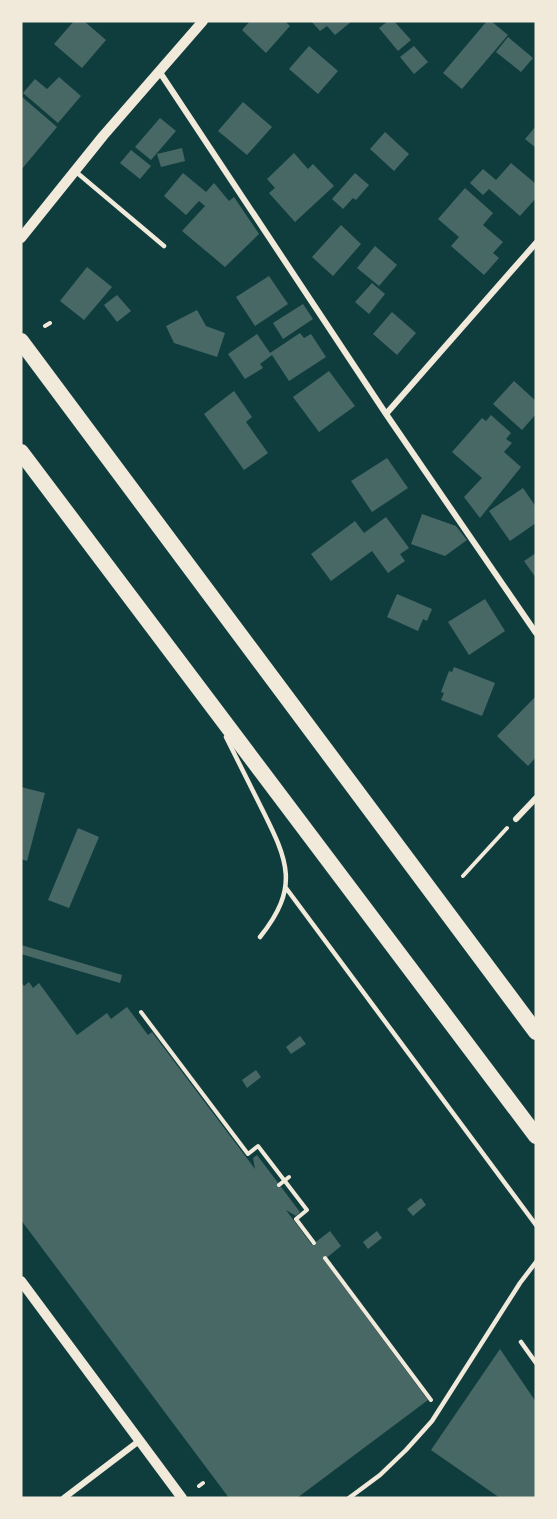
<svg xmlns="http://www.w3.org/2000/svg" width="557" height="1519" font-family="'Nunito Sans',sans-serif">
<style>
.building{fill:#486865}
.lines{fill:none;stroke-linecap:round;stroke-linejoin:round}
.path{stroke:#f1e9da;stroke-width:4}
.service{stroke:#f1e9da;stroke-width:4.5}
.minor{stroke:#f1e9da;stroke-width:6}
.tertiary{stroke:#f1e9da;stroke-width:10}
.trunk{stroke:#f1e9da;stroke-width:16}
</style>
<rect width="100%" height="100%" fill="#0f3d3e"/>
<path class="building" d="M74 21H84L106 40 82 68 54 44Z
M250 21H285L290 26 266 53 242 30Z
M311 21H352L335 35 327 26 320 31Z
M388 21H394L411 40 398 51 379 28Z
M487 21H491L508 35 462 89 443 73Z
M508 37 533 58 521 72 496 52Z
M309 46 338 71 318 94 289 69Z
M414 46 428 62 414 74 400 57Z
M59 77 81 96 58 123 23 93 35 79 47 89Z
M21 96 57 127 21 170Z
M243 102 272 127 247 155 218 131Z
M160 118 176 131 151 160 135 147Z
M536 126V148L525 139Z
M385 132 409 154 394 171 370 149Z
M182 148 185 161 161 167 157 154Z
M131 150 151 166 140 179 120 163Z
M294 153 308 169 313 164 334 186 295 222 269 193 275 188 267 179Z
M511 163 536 184V198L520 216 489 189 483 195 470 183 483 169 496 180Z
M183 173 206 192 214 183 229 201 234 197 259 234 225 267 182 231 205 206 199 201 186 215 164 196Z
M355 173 369 185 356 200 353 198 343 209 332 199Z
M465 188 493 213 483 225 503 242 493 253 499 258 484 275 451 246 459 237 438 219Z
M341 225 361 244 333 276 312 257Z
M375 246 397 265 379 286 357 268Z
M87 267 112 287 84 320 60 301Z
M269 276 288 304 255 326 236 297Z
M372 283 385 294 369 314 355 302Z
M117 295 131 311 117 322 104 305Z
M303 304 313 319 283 339 273 323Z
M197 310 206 326 225 333 217 357 174 343 166 326Z
M392 312 416 333 397 355 373 334Z
M300 333 304 338 311 334 326 357 289 381 272 355 260 364 263 368 245 379 228 354 257 334 270 353Z
M329 371 355 406 319 432 293 397Z
M514 381 536 401V414L522 430 493 404Z
M234 391 252 417 246 422 268 453 244 470 204 414Z
M491 415 511 433 506 439 512 443 504 452 521 467 480 518 464 497 482 478 452 452 482 418 486 421Z
M387 458 408 488 372 512 351 481Z
M523 488 536 507V523L510 541 489 511Z
M422 514 456 526 467 540 445 556 411 544Z
M386 517 409 548 400 554 405 561 388 573 372 551 331 581 311 554 355 521 364 533Z
M536 553V578L524 561Z
M397 594 432 609 427 621 423 619 418 631 387 617Z
M485 599 505 631 469 655 448 622Z
M454 667 495 683 482 716 441 700 444 693 441 692 449 671 452 672Z
M536 696V757L528 766 497 736Z
M21 787 45 793 27 861 21 859Z
M78 828 99 837 69 908 48 900Z
M21 945 122 975 120 983 21 954Z
M21 982 24 986 29 982 33 988 39 983 77 1035 107 1013 111 1019 127 1007 148 1035 152 1032 255 1169 253 1158 257 1155 300 1212 296 1216 286 1210 312 1245 330 1231 341 1246 324 1260 428 1400 297 1498H229L21 1220Z
M300 1036 306 1044 291 1054 286 1047Z
M256 1070 261 1077 247 1088 242 1080Z
M421 1198 426 1205 413 1216 407 1209Z
M377 1231 382 1238 368 1249 363 1242Z
M500 1349 536 1402V1498H500L431 1450Z"/>
<g class="lines">
<path class="path" d="M45 326 50 323
M463 876 507 828
M141 1012 248 1154 258 1146 307 1210 296 1219 314 1243
M279 1185 289 1177
M325 1258 431 1400
M199 1486 203 1483"/>
<path class="service" d="M75 171 164 246
M226 737C238 761 250 785 262 809 288 861 300 887 260 937
M286 888 536 1225
M521 1342 536 1363
M349 1498 380 1475 406 1450 432 1421 520 1283 536 1262"/>
<path class="minor" d="M159 71 386 414 536 633
M386 414 536 243
M516 819 536 798
M64 1498 139 1441"/>
<path class="tertiary" d="M21 238 103 136 203 21
M21 1281 182 1498"/>
<path class="trunk" d="M21 341 536 1032
M21 452 536 1136"/>
</g>
<rect width="557" height="1519" fill="none" stroke="#f1e9da" stroke-width="45"/>
</svg>
